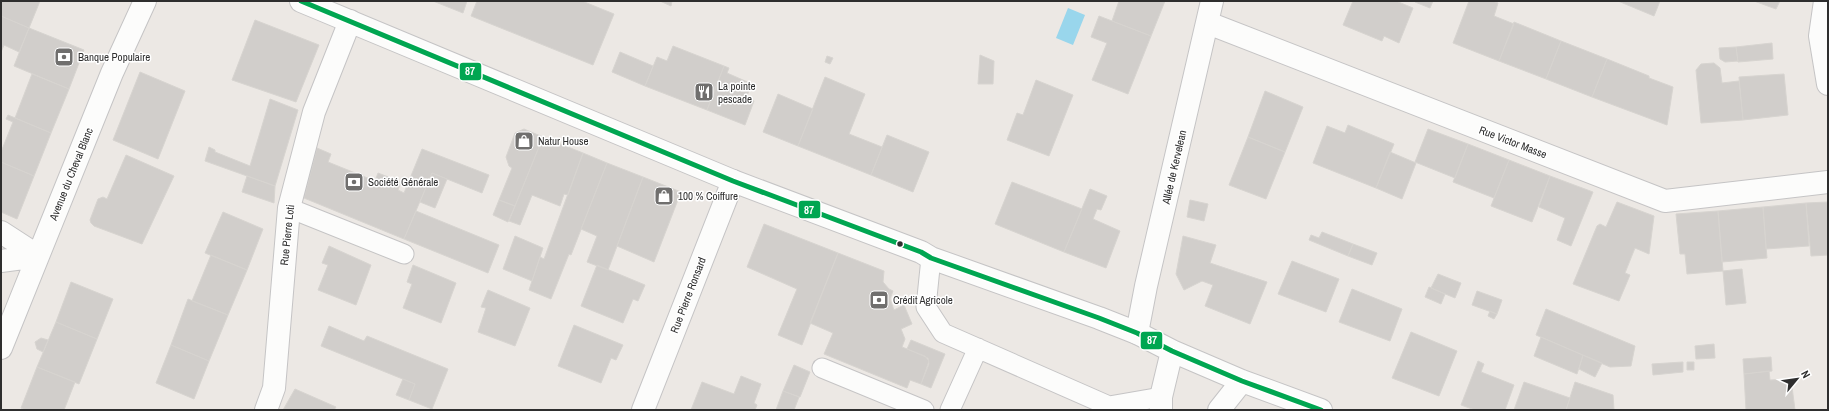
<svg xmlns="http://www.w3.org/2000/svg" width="1829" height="411" font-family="'Archivo Narrow',sans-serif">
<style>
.water{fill:#99d6ec}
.building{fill:#d1cecb;stroke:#d7d4d0}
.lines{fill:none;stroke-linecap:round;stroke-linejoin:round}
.lane-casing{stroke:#c5c4c5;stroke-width:21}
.street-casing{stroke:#c5c4c5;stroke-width:24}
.secondary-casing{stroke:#c5c4c5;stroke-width:24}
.lane{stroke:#fcfcfb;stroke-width:19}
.street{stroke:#fcfcfb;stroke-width:22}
.secondary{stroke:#fcfcfb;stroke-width:22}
.bus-1-casing{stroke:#fff;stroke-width:8}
.bus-1{stroke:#00a651;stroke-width:5}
.bus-dot{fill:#2e2e2e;stroke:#fff;stroke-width:1.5}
.labels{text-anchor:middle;stroke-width:3;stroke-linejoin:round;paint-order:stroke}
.poi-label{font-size:11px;fill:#2e2e2e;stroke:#fff;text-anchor:start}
.street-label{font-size:11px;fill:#2e2e2e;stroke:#fff}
.line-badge{stroke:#fff;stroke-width:1.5}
.badge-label{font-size:11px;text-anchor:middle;font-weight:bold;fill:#fff}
</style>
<rect width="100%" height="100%" fill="#ece8e4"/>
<path class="water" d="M1068 8 1085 15 1073 45 1056 38Z"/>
<path class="building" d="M1 1H40L29 28 1 16Z
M433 1H467L463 13Z
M477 1H582L614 14 593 65 471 16Z
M660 1H672L671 6Z
M1119 1H1165L1151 36 1112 21Z
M1353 1H1396L1413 8 1399 43 1384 36 1382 41 1343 25Z
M1416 1H1433L1430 8 1415 2Z
M1469 1H1492L1498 3 1494 16 1514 24 1499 61 1453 43Z
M1618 1H1660L1654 16Z
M1754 1H1780L1776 9Z
M1 16 29 28 19 52 4 45 1 52Z
M1099 16 1151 36 1128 94 1092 80 1107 43 1091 37Z
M255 20 319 45 296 102 232 80Z
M1514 22 1561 41 1546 79 1499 61Z
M29 28 84 50 69 89 14 66Z
M1561 41 1607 59 1592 97 1546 79Z
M1772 43 1773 59 1738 62 1736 47Z
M673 46 724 66 707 110 645 86 657 57 667 61Z
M1736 47 1738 61 1725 62 1720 59 1719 48Z
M620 52 653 66 645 86 612 72Z
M980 55 994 61 993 84H978Z
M827 56 833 58 830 64 825 62Z
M1607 59 1649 76V78L1673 87 1667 125 1592 97Z
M1714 63 1720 68 1722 83 1739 81 1743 120 1701 123 1696 70 1701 64Z
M724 66 729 68 727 73 752 84 746 98 754 101 745 125 707 110Z
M140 72 185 91 158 159 113 140Z
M32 74 69 89 51 133 15 118Z
M1784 74 1788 115 1743 120 1739 77Z
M825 77 865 94 849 134 882 147 871 175 798 146Z
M1036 80 1073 95 1049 156 1007 140 1017 113 1023 115Z
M1265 91 1303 107 1285 152 1248 137Z
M778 94 813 109 798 146 763 132Z
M270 99 298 110 275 186 205 161 209 147 215 150V152L250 166Z
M8 115 51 133 34 176 1 162V152L13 122 6 119Z
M1348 125 1394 144 1376 188 1313 163 1327 126 1345 133Z
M524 129 543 137 515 206 499 200 512 168 509 166 506 157 515 133Z
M1428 129 1468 144 1455 178 1415 162Z
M887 135 929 152 913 192 871 175Z
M543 137 583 153 568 195 564 194 560 206 532 195 520 225 509 221Z
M1248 137 1285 152 1266 199 1229 185Z
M1468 144 1509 160 1494 198 1453 182Z
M317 148 331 154 328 162 375 181 378 173 401 182 398 190 404 193 422 149 489 175 482 193 432 173 404 239 304 198Z
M1390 152 1416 163 1402 199 1376 188Z
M583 153 607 163 571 255 569 254 551 299 529 290 540 257 544 259Z
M126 155 174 176 142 244 94 226 91 223 90 220 98 199 103 197 107 199Z
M1509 160 1550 176 1532 222 1491 206Z
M1 162 34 176 17 219 1 212Z
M607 163 643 177 608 270 587 262 597 236 581 229Z
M432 173 447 179 435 208 420 202Z
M247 176 275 186 274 203 242 192Z
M1550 176 1593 192 1571 246 1557 240 1565 218 1539 207Z
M643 177 681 192 654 262 617 246Z
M1012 182 1082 209 1064 252 995 224Z
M1090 189 1107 196 1101 210 1097 209 1093 219 1120 231 1106 268 1064 252Z
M499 200 515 206 508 222 493 215Z
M1190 200 1208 204 1204 221 1187 217Z
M1617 202 1654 216 1649 254 1635 248 1625 273 1630 275 1619 301 1573 284 1597 226 1600 224 1606 227Z
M1828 202V255L1811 256 1806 203Z
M1806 203 1809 246 1766 249 1763 207Z
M1763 207 1767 258 1722 262 1718 211Z
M416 211 499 245 488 273 404 239Z
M1718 211 1723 271 1687 274 1685 254H1680L1676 214Z
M223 212 263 229 247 270 205 253Z
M764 224 838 253 802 345 778 335 797 289 747 267Z
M1322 232 1353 244 1348 256 1309 240 1311 235 1319 238Z
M515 236 543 248 532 281 503 269Z
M1183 236 1216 245 1210 263 1267 282 1250 324 1205 306 1213 285 1202 281 1184 290 1176 274Z
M1353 244 1377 253 1372 265 1348 256Z
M329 246 371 265 356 305 318 290 328 265 322 263Z
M838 253 884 271 883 282 889 289 893 291 890 299 894 310 904 305 912 324 901 329 905 339 902 347 925 356 929 361 921 384 910 380 907 388 824 354 833 333 810 323Z
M211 255 247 270 228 315 192 301Z
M1292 261 1339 279 1326 312 1278 294Z
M413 265 456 283 441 323 403 308 412 284 407 282Z
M597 265 645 285 638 301 633 299 623 323 581 306Z
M1742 269 1746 303 1726 305 1723 271Z
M1438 274 1461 283 1455 298 1431 288Z
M71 282 113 299 97 339 56 322Z
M1429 287 1445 294 1441 304 1425 297Z
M1352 289 1402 309 1390 341 1339 322Z
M488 290 530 308 515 346 478 332 486 308 481 307Z
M1477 291 1502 300 1497 314 1472 305Z
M188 299 228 315 209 361 171 345Z
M1546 309 1635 346 1631 366 1610 367 1536 335Z
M1490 311 1497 314 1494 319 1488 316Z
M56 322 97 339 79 384 37 367Z
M574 325 623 345 616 360 611 358 601 383 558 366Z
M329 326 364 341 367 336 448 369 432 409 409 400 415 384 321 346Z
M1411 332 1457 351 1439 396 1392 378Z
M1541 337 1583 355 1577 374 1534 356Z
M41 338 48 340 43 352 37 349 35 342Z
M911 340 945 354 931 388 921 384 929 364 928 358 907 349Z
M1714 344 1715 358 1696 359 1695 346Z
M171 345 209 361 194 399 156 383Z
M1583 355 1602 363 1595 377 1579 369Z
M1771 357 1772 371 1744 374 1743 359Z
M1478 361 1484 364 1481 372 1514 385 1505 410H1475L1461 405Z
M1683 362V372L1653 375 1652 364Z
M1687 362H1694V370H1687Z
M794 365 810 372 800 397 783 391Z
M37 367 75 382 64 410H25L21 408Z
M1769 371 1770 380 1791 379 1795 410H1746L1744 374Z
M741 376 761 384 754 403 757 405 755 410H691L702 382 734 394Z
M403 379 415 384 409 400 396 395Z
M1524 382 1570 398 1566 410H1514Z
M1575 382 1613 395 1614 410H1566Z
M295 389 336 407 334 410H283Z
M783 391 799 397 794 410H776Z"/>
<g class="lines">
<g class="lane-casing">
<path id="lane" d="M289 208 404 254
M931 258 926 307 943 333 1109 406 1161 397
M822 368 924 410
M950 410 978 348"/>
</g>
<g class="street-casing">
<path id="street" d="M1825 1 1820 36 1828 84
M1208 23 1665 201 1828 182
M1 232 38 256
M1 261 38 256
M1137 333 1146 286 1212 1
M1 348 112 73 145 1
M266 410 274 388 289 208 314 112 350 21
M643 410 733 181"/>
</g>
<g class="secondary-casing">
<path id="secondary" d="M301 1 733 181 921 252 931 258 1099 318 1137 333 1172 351 1242 381 1321 410
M1161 410V397L1172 351
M1219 410 1242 381"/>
</g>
<use href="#lane" class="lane"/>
<use href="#street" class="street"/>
<use href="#secondary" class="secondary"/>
<g class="bus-1-casing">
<path id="bus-1" d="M301 1 733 181 921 252 931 258 1099 318 1137 333 1172 351 1242 381 1321 410"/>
</g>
<use href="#bus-1" class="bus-1"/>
</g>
<defs>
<g id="bank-square" transform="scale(1)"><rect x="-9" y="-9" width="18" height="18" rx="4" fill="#706f6e" stroke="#fff"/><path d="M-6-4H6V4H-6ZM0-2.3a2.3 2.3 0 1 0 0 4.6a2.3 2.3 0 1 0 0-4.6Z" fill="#fff"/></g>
<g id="restaurant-square" transform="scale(1)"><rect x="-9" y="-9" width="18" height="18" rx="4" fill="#706f6e" stroke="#fff"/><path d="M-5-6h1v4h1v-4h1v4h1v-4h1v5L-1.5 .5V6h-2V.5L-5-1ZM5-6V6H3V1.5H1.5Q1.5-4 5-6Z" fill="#fff"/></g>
<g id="shop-square" transform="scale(1)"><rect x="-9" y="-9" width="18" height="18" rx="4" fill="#706f6e" stroke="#fff"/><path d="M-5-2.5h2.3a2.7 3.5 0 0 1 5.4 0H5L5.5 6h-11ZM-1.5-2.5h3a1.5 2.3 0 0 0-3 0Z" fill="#fff"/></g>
</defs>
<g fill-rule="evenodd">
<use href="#bank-square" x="64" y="57"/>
<use href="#restaurant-square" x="704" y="92"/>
<use href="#shop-square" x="524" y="141"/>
<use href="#bank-square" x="354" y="182"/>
<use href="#shop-square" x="664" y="196"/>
<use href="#bank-square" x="879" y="300"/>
</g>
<circle class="bus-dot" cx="900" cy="244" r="3.5"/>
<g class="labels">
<g class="poi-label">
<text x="78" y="61">Banque Populaire</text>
<text x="718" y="90">La pointe<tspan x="718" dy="13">pescade</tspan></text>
<text x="538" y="145">Natur House</text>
<text x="368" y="186">Société Générale</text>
<text x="678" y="200">100 % Coiffure</text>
<text x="893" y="304">Crédit Agricole</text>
</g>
<g class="street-label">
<text transform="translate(1513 142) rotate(21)" y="4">Rue Victor Masse</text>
<text transform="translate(1174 167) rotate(-77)" y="4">Allée de Kervelean</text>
<text transform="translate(71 174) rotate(-68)" y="4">Avenue du Cheval Blanc</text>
<text transform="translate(287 235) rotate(-84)" y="4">Rue Pierre Loti</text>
<text transform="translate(688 295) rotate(-69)" y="4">Rue Pierre Ronsard</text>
</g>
</g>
<g class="line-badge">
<rect x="459" y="62" width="23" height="19" rx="4" fill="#00a651"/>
<rect x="798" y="200" width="23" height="19" rx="4" fill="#00a651"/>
<rect x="1140" y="331" width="23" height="19" rx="4" fill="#00a651"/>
</g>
<g class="badge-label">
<text x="470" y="75">87</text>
<text x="809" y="214">87</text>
<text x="1152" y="344">87</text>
</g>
<rect width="1829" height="411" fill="none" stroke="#2e2e2e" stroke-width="4"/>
<g transform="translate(1797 379) rotate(61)" stroke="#ffffff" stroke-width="3" paint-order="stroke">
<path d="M0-3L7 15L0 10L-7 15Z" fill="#2e2e2e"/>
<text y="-6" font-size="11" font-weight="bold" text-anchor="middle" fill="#2e2e2e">N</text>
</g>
</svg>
